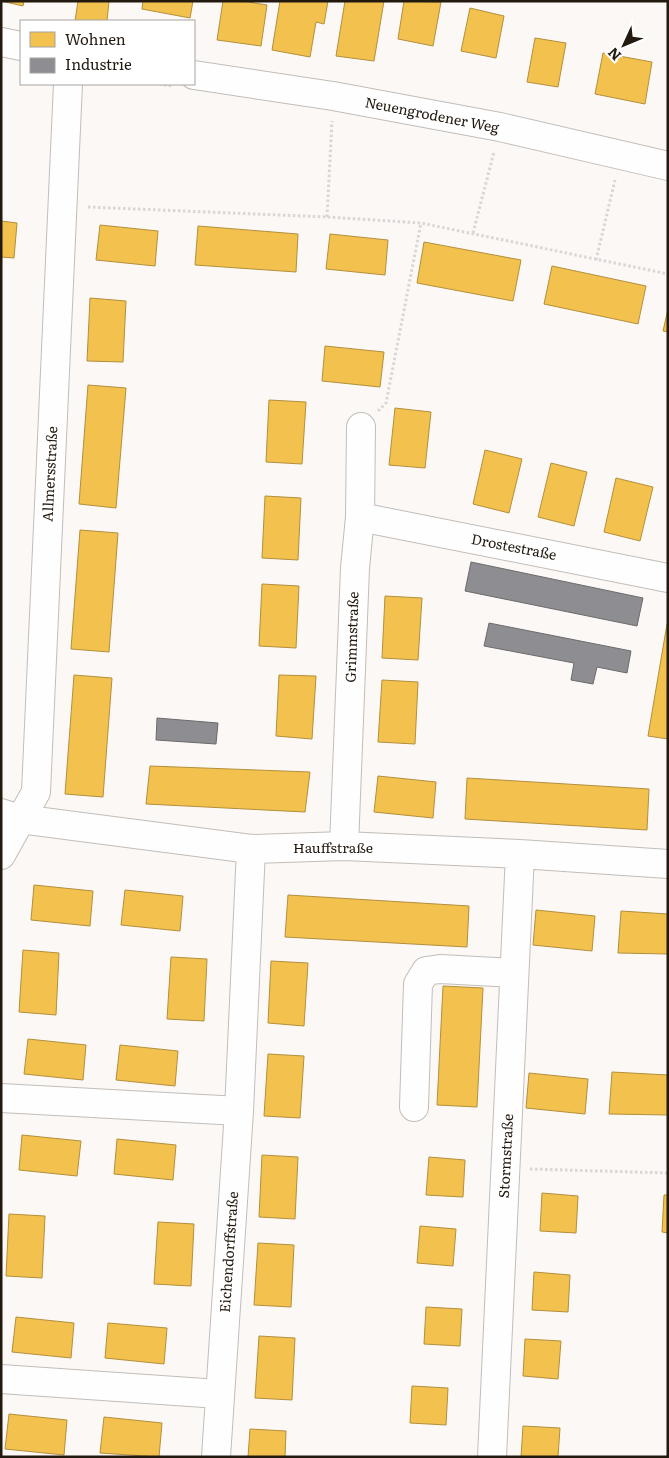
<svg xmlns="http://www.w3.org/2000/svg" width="669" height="1458" font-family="Literata,serif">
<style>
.homes{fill:#f2c14e;stroke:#b48f3b}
.industry{fill:#8d8d92;stroke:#6d6a6b}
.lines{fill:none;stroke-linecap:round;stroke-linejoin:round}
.minor-casing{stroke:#c3bdb8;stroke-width:30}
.path{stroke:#d8d7d6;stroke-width:3;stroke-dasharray:2.5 2.5;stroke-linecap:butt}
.minor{stroke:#fefefe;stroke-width:28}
.labels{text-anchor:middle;stroke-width:5;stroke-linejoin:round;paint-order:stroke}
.street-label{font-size:14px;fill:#22190f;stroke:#fff}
</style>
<rect width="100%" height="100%" fill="#fbf8f6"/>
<path class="homes" d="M1 1H24L23 6Z
M78 1H109L107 21H75Z
M143 1H193L190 18 142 9Z
M223 1H242L267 5 261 46 217 40Z
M280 1H328L324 24 316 22 310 57 272 50Z
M345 1H384L374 61 336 56Z
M404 1 441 2 433 46 398 39Z
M470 8 504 16 496 58 461 51Z
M535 38 566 43 558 87 527 82Z
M603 53 652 62 645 104 595 94Z
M1 221 17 223 14 258 1 257Z
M100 225 158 231 155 266 96 260Z
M198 226 298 234 296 272 195 265Z
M330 234 388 240 385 275 326 269Z
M424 242 521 260 513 301 417 283Z
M552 266 646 286 638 324 544 304Z
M90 298 126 301 123 362 87 361Z
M668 309V332L663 331Z
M325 346 384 352 380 387 322 381Z
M88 385 126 388 116 508 79 504Z
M269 400 306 402 302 464 266 462Z
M395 408 431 412 425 468 389 465Z
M485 450 522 459 509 513 473 504Z
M551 463 587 472 574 526 538 517Z
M616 478 653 487 640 541 604 532Z
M265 496 301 498 298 560 262 558Z
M80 530 118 533 109 652 71 649Z
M262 584 299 586 296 648 259 646Z
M385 596 422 598 418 660 382 658Z
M667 624H668V739L648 736Z
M74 675 112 678 103 797 65 794Z
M279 675 316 676 312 739 276 736Z
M382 680 418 682 415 744 378 742Z
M150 766 310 772 305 812 146 804Z
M378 776 436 782 433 818 374 812Z
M467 778 649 789 647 830 465 819Z
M34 885 93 891 90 926 31 920Z
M125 890 183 896 180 931 121 925Z
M288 895 469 906 467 947 285 937Z
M536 910 595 916 592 951 533 945Z
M621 911 668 914V954L618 953Z
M23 950 59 953 56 1015 19 1012Z
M171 957 207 959 204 1021 167 1019Z
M271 961 308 963 304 1026 268 1023Z
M443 986 483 988 477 1107 437 1105Z
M28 1039 86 1045 83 1080 24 1074Z
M120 1045 178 1051 175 1086 116 1080Z
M268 1054 304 1056 300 1118 264 1116Z
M612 1072 668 1075V1115L609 1114Z
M529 1073 588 1079 585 1114 526 1108Z
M22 1135 81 1141 77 1176 19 1170Z
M117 1139 176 1145 173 1180 114 1174Z
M262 1155 298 1157 295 1219 259 1217Z
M429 1157 465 1160 463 1197 426 1195Z
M542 1193 578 1196 576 1233 540 1231Z
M664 1195H668V1233L662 1232Z
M9 1214 45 1216 42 1278 6 1276Z
M158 1222 194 1224 191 1286 154 1284Z
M420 1226 456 1229 453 1266 417 1263Z
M258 1243 294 1245 291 1307 254 1305Z
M534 1272 570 1275 568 1312 532 1310Z
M426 1307 462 1309 460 1346 424 1344Z
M16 1317 74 1323 71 1358 12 1352Z
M108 1323 167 1328 164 1364 105 1358Z
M259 1336 295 1338 292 1400 255 1398Z
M525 1339 561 1341 558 1379 523 1376Z
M412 1386 448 1388 446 1425 410 1423Z
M9 1414 67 1420 64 1455 5 1449Z
M104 1417 162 1423 159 1457 100 1453Z
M523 1426 560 1428 558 1457H521Z
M250 1429 286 1431 285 1457H248Z"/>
<path class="industry" d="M471 562 643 598 637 626 465 591Z
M489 623 631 651 627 673 597 667 593 684 571 680 574 663 484 646Z
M157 718 218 723 216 744 156 740Z"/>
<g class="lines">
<g class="minor-casing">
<path id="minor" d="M1 42 21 46
M194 75 333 96 500 127 668 166
M360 517 668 578
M1 813 20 819 251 849 344 846 520 854 668 864
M344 846 355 568 360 517 361 427
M1 855 36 792 68 84
M1 1098 239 1111
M414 1107 418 984 426 971 440 969 514 973
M1 1379 219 1394
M216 1457 239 1111 251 849
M492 1457 520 854"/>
</g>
<path class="path" d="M159 84 171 86
M88 207 327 217 421 223 668 274
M327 217 332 121
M473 233 494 152
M596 260 615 180
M378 411 386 403 421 223
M530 1169 668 1173"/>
<use href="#minor" class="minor"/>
</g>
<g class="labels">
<g class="street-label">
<text transform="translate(432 115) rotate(11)" y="5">Neuengrodener Weg</text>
<text transform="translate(50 474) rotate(-87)" y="5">Allmersstraße</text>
<text transform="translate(514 547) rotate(11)" y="5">Drostestraße</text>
<text transform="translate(352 637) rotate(-88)" y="5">Grimmstraße</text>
<text x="333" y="853">Hauffstraße</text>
<text transform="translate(506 1156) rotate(-87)" y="5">Stormstraße</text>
<text transform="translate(229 1252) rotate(-86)" y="5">Eichendorffstraße</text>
</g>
</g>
<rect width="669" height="1458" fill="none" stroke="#22190f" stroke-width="5"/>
<rect x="20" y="20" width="175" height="65" fill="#ffffff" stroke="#a7a39f"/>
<rect x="30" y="32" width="25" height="15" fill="#f2c14e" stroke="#a7a39f"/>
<text x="65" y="45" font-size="15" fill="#22190f">Wohnen</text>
<rect x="30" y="58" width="25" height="15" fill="#8d8d92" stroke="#a7a39f"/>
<text x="65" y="70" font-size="15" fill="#22190f">Industrie</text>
<g transform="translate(624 45) rotate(226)" stroke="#ffffff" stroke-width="4" paint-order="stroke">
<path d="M0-4L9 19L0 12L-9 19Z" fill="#22190f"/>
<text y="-8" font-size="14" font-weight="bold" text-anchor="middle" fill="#22190f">N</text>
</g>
</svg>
